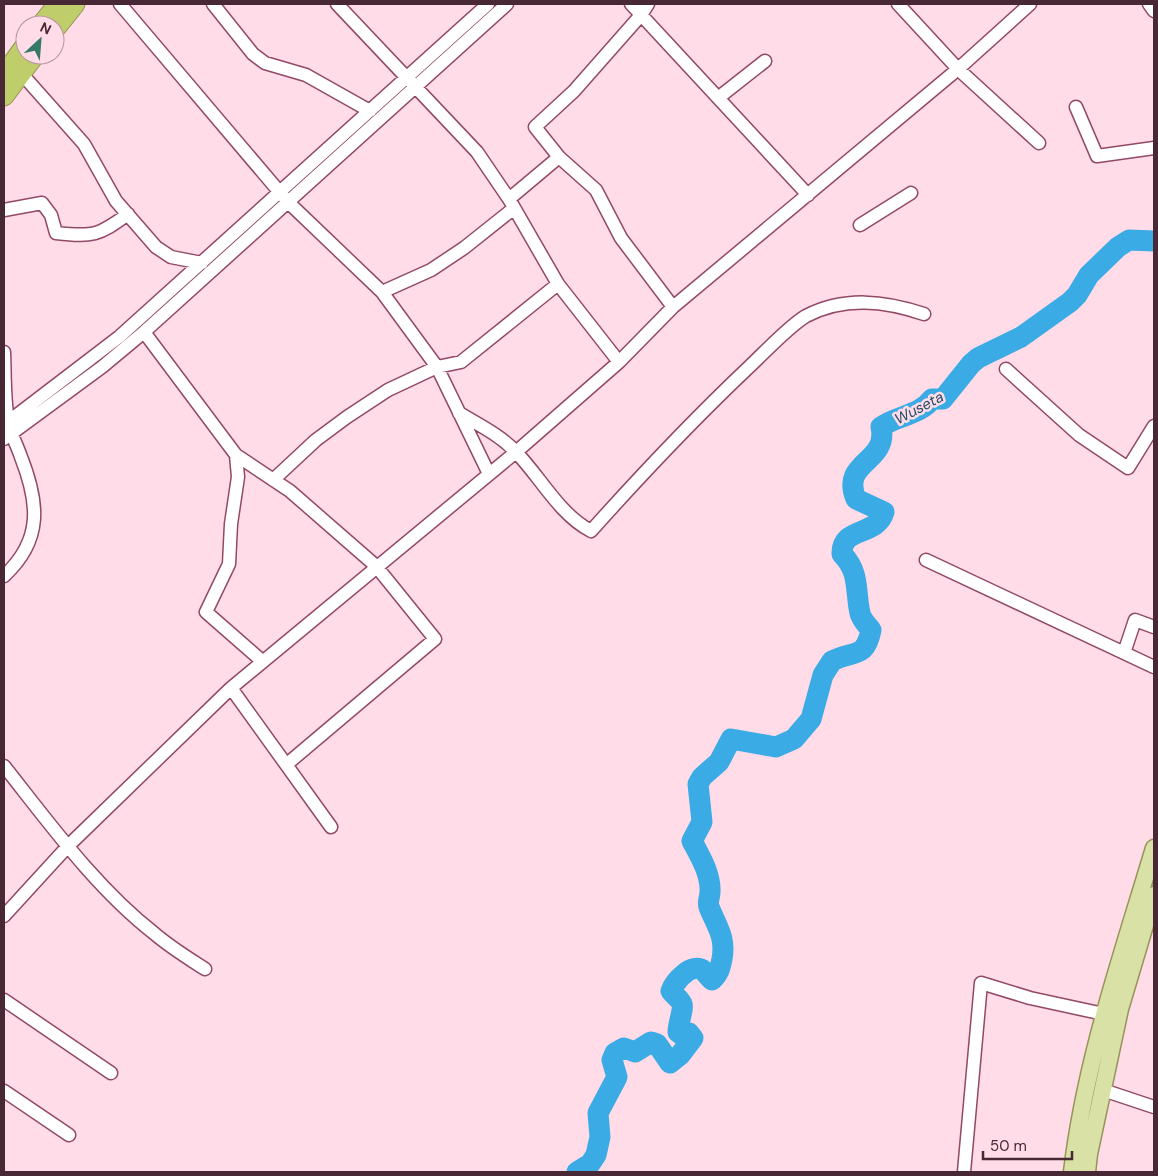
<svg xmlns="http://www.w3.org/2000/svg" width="1158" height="1176" font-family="'DM Sans',sans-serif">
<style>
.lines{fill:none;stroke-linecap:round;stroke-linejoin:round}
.river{stroke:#3aabe5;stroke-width:21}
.minor-casing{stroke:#924866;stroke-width:15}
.major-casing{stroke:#969358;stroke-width:19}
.highway-casing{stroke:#969358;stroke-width:21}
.minor{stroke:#fff;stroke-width:12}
.major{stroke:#d9e1a6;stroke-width:16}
.highway{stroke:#c0cd6b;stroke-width:19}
.labels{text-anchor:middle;stroke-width:5;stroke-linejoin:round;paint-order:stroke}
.water-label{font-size:15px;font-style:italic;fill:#224e67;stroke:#ffdce7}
</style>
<rect width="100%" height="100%" fill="#ffdce7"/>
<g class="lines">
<path class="river" d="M577 1172 590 1164 596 1155 600 1137 598 1113 617 1077 612 1060 615 1053 624 1048 635 1052 651 1042 657 1044 670 1063 680 1055 693 1038 689 1033 682 1035 678 1032C678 1024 684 1008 682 1004 680 999 674 995 671 991 674 982 692 961 704 971 707 974 708 977 712 980 719 974 720 968 722 959 726 937 717 927 709 907 707 901 710 898 710 892 711 874 700 856 692 841L702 822 698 784 702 777 719 762 731 739 776 747 794 739 811 719 823 675 832 661C855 650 865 659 871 630 867 625 861 619 860 613 855 591 860 572 842 554 841 526 877 537 884 512L856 499C840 461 889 463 881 427 897 415 919 416 932 399H943L971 364 978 358 1021 337 1070 302 1077 295 1089 275 1118 247 1129 240 1154 241"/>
<g class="minor-casing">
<path id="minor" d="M120 4 288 202 382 292 437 367 489 474
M213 4 253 54 265 63 306 75 370 111
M337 4 477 152 509 199 558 284 619 362
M631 4 808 195
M648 4 641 15 574 91 535 127 559 157 596 190 621 238 673 307
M898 4 958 69 1039 143
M1149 4 1154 11
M21 73 84 144 116 201 156 247 171 257 202 263
M718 98 765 61
M1076 107 1097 156 1154 148
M509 199 559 157
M4 210 42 203 51 215 56 233C93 237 98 236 128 214
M860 225 911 193
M382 292 431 270 464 248 513 209
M144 332 236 455 238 477 231 524 229 564 206 612 262 661
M4 352C5 374 4 398 8 421 10 433 17 445 21 457 39 503 43 540 4 576
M1006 369 1079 435 1128 468 1154 426
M459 413C479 425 500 435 516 452 541 478 559 514 591 531 642 474 694 419 749 367 764 353 789 326 806 316 845 296 885 301 924 314
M4 425 119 337 488 4
M4 439 102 367 144 332 507 4
M236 455 290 491 376 566 435 639 287 764
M273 480 316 440 347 417 388 390 437 367 461 362 558 284
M926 560 1154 667
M1124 653 1135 620 1154 627
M231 688 331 827
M4 766C50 824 96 888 155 934 170 947 188 958 205 969
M4 916 68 846 231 688 516 452 619 362 673 307 958 69 1030 4
M4 1000 111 1073
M1103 1090 1154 1107
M4 1091 69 1135
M964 1172 981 983 1030 998 1104 1014"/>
</g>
<g class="major-casing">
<path id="major" d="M1072 1172C1085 1061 1122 955 1154 848
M1087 1172 1089 1154 1120 1009 1154 895"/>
</g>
<g class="highway-casing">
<path id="highway" d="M41 25 58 4
M55 29 75 4
M4 75 25 46
M4 96 35 55"/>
</g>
<use href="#minor" class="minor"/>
<use href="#major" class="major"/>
<use href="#highway" class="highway"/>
</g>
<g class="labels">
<g class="water-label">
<text transform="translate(919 408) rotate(-28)" y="5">Wuseta</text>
</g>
</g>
<rect width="1158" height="1176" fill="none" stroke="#492835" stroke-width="10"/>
<g transform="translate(40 40) rotate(26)"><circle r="24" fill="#ffdce7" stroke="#b694a0"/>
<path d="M0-4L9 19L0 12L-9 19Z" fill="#377969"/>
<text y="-8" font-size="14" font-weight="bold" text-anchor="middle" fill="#492835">N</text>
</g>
<path d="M983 1151v8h89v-8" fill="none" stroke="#492835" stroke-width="2.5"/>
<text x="990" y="1151" font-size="15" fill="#492835" stroke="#ffdce7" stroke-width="4" paint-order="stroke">50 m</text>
</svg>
